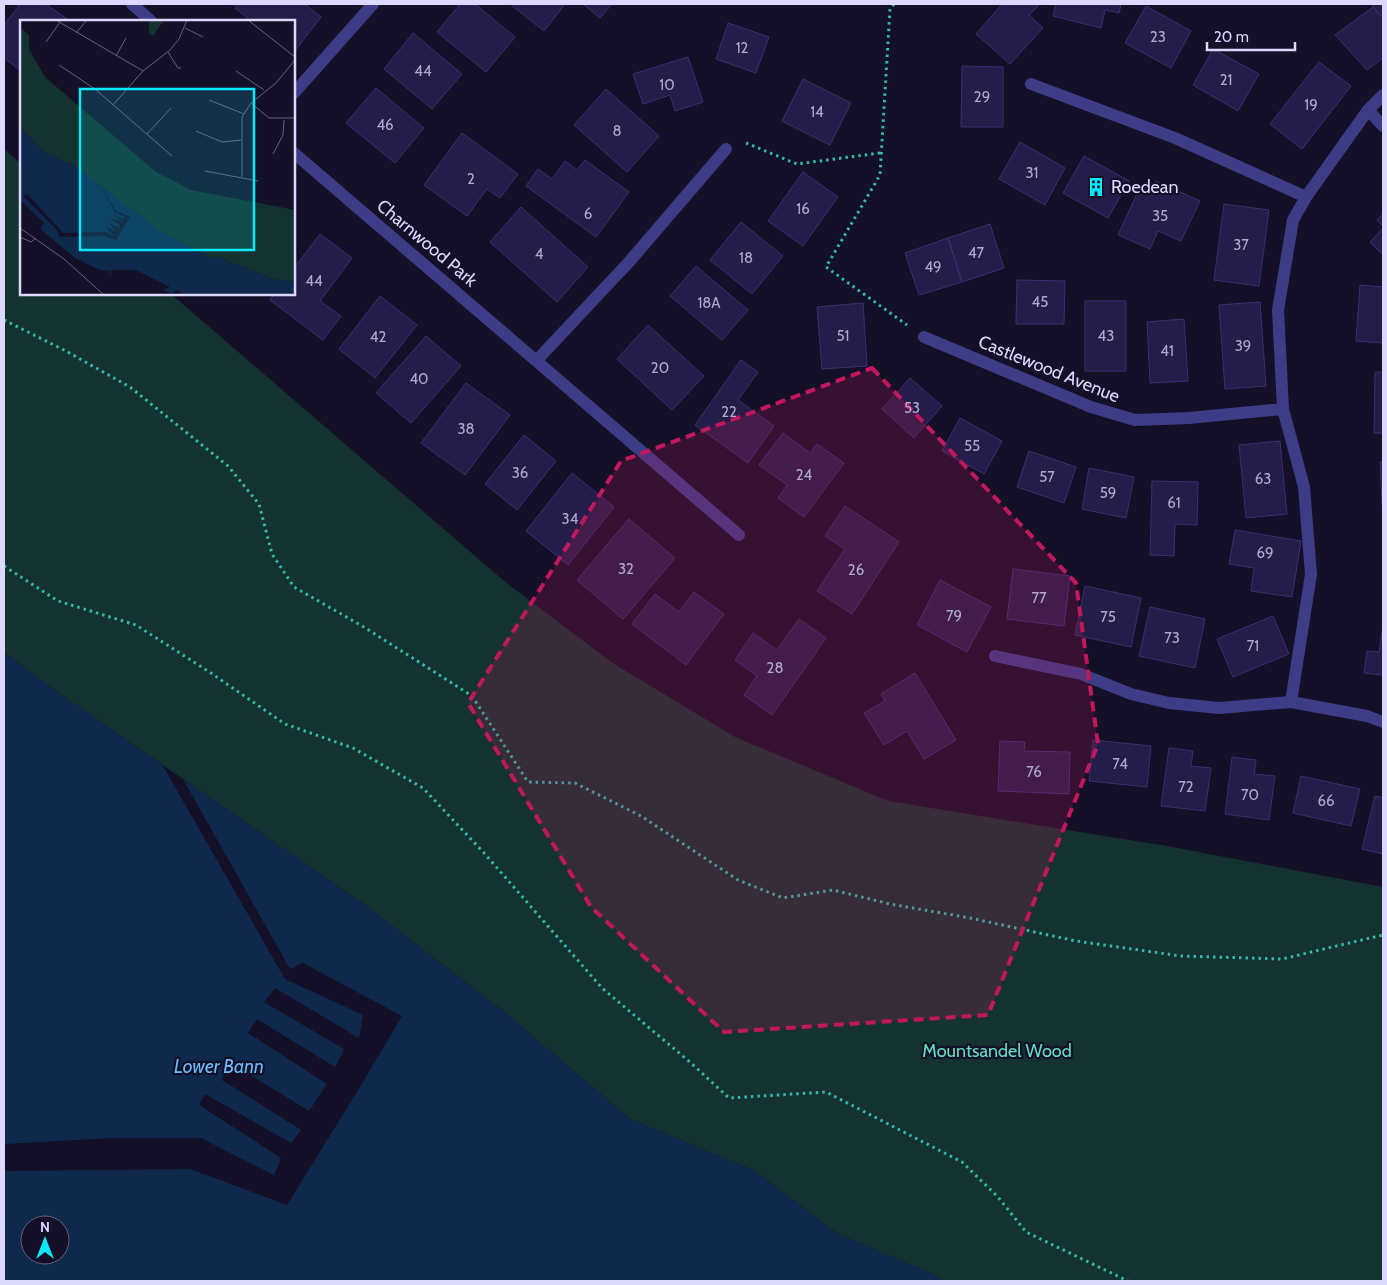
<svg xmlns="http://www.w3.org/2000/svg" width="1387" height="1285" font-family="Cabin,sans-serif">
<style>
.green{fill:#143230}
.water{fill:#0f294d;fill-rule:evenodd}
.pier{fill:#141028}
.building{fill:#241d49;stroke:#3b2f75}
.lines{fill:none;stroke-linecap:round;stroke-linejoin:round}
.path{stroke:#32b9ad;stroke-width:3;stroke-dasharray:2.5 4;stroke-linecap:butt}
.minor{stroke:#3d3c87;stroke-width:12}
.marked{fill:#c2185b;fill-opacity:0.2;stroke:#c2185b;stroke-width:4;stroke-dasharray:10 6;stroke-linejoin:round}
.labels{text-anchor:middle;stroke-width:4.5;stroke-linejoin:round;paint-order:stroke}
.number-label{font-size:15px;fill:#aea9d1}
.poi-label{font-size:18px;fill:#dcd8fe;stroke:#141028;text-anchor:start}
.street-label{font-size:18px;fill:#dcd8fe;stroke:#141028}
.park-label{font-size:18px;fill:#64dfbd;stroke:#141028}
.water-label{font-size:19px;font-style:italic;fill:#68bcfd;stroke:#141028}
.inset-road{fill:none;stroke:#64607e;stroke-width:1}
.view{fill:#08eafb;fill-opacity:0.15;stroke:#08eafb;stroke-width:2.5}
.inset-edge{fill:none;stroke:#dcd8fe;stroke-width:2.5}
</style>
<rect width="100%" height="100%" fill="#141028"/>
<path class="green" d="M4 149 21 164V294H171L504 581 611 662 735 737 888 801 1167 846 1383 887V1281H944L935 1275 838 1234 755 1171 630 1119 502 1010 365 905 53 689 4 652Z"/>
<path class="water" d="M4 652 53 689 365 905 502 1010 630 1119 755 1171 838 1234 935 1275 944 1281H4ZM30 1225H60V1255H30Z"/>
<path class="pier" d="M163 766 183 779 290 969 303 963 402 1016 357 1092 287 1205 190 1169 4 1171V1144L113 1138H201L274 1175 281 1158 199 1105 205 1094 291 1143 301 1130 222 1080 229 1062 309 1111 327 1084 248 1033 257 1019 335 1067 344 1049 264 1002 275 988 359 1038 363 1015 285 979Z"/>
<path class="building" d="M20 4H46L67 19 65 21H21V71L4 58V25Z
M238 4H305L321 17 294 52V21H251L235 8Z
M460 4H475L515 37 486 72 437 32Z
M510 4H565L544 31Z
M583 4H612L600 18Z
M1002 4H1036L1038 6 1029 15 1043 28 1010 64 976 34Z
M1056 4H1121L1119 13 1105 10 1101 28 1053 16Z
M1373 4H1383V18L1373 7Z
M1146 6 1191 31 1171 68 1125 43Z
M1373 7 1383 18V58L1367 70 1335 35Z
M728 23 769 37 756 73 716 59Z
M413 33 462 74 432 109 384 69Z
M1213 49 1259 74 1238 111 1193 85Z
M688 57 703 102 675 111 670 95 643 104 633 74Z
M1319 62 1351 86 1302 149 1270 124Z
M962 66 1003 67V127H961Z
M803 79 851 103 830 145 782 121Z
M376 88 424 128 395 163 346 123Z
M606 89 659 136 627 172 574 125Z
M462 133 518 174 500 198 487 189 467 216 424 185Z
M1020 142 1065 168 1045 205 999 179Z
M1084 156 1129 181 1108 218 1063 193Z
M585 160 629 192 596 237 526 186 538 169 552 179 565 161 577 170Z
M803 172 838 197 803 246 768 221Z
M1156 181 1200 201 1181 241 1158 231 1150 249 1118 235 1141 185 1151 190Z
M1224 204 1269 210 1259 286 1214 280Z
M521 207 588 267 557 302 490 242Z
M1383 214V226L1377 220Z
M741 222 783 256 752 294 710 260Z
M990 224 1004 268 962 282 948 238Z
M1383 228V255L1370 242Z
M320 234 352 258 320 301 341 316 323 340 270 300 274 294H294V268Z
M948 238 962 282 919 295 905 253Z
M696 266 748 310 722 340 670 296Z
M1017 280 1065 281 1064 324H1016Z
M1360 285 1383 287V343L1356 341Z
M380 296 417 325 375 378 339 349Z
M1085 301H1126V371H1085Z
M1260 302 1266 386 1225 389 1219 305Z
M863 303 867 366 822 369 817 307Z
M1184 319 1188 381 1150 383 1147 322Z
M648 325 704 376 672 410 617 359Z
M426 336 461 366 411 423 376 393Z
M741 360 758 372 738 400 774 426 748 463 695 425Z
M1375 372H1383V433H1374Z
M910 378 942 406 914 438 882 409Z
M466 383 510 415 465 475 421 443Z
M960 418 1002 441 984 474 942 451Z
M783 433 810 453 817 444 844 463 804 517 778 498 787 485 759 465Z
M524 435 556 461 517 510 485 484Z
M1280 441 1287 514 1246 518 1239 445Z
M1029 451 1076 467 1064 503 1017 487Z
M1383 461V522L1380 462Z
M1089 468 1134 477 1126 518 1082 509Z
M572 473 614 507 568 565 526 531Z
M1152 481 1198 482 1197 525 1175 524 1174 556 1150 555Z
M845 506 899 542 852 614 817 591 845 549 825 536Z
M629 519 675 558 623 619 577 580Z
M1235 530 1301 541 1292 597 1251 591 1254 568 1229 564Z
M1013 569 1070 576 1064 626 1007 619Z
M940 580 991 607 967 652 917 625Z
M1085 586 1141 598 1131 647 1075 635Z
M694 592 724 614 686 665 632 624 655 594 679 612Z
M1150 607 1205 619 1195 668 1139 656Z
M1273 616 1289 654 1233 677 1217 639Z
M799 619 826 638 772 715 744 695 757 676 735 660 753 633 777 650Z
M1383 626V675L1364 673 1367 651 1379 652Z
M915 673 956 740 924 759 907 731 884 745 864 713 885 701 881 694Z
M1093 740 1151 746 1147 787 1089 781Z
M1000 741 1025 742 1024 751 1070 752 1069 794 998 791Z
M1169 748 1193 751 1191 766 1211 768 1205 811 1161 806Z
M1232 757 1256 760 1254 774 1275 776 1269 820 1225 814Z
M1301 776 1360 789 1351 826 1293 813Z
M1375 796 1383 798V854L1362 849Z"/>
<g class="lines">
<path class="path" d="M894 4 890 9 880 175 826 267 907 325
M746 143 797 164 880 153
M4 320 64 350 130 387 228 466 259 504 272 554 294 587 364 627 472 696 528 782 575 783 641 816 738 880 783 898 833 890 890 904 970 918 1076 941 1181 956 1282 959 1383 935
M4 566 58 601 136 625 211 673 285 724 353 748 423 788 484 853 602 988 691 1063 729 1098 826 1092 962 1162 998 1197 1026 1232 1128 1281"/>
<path class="minor" d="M132 4 151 21
M1031 84 1175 138 1306 197
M294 93 373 4
M1368 110 1383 126
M294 153 739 535
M924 337 1091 407 1135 420 1189 418 1283 409
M537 360 629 262 726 149
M995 656 1081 674 1131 694 1169 703 1219 708 1291 702 1367 716 1383 722
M1291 702 1311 574 1304 487 1283 409 1278 310 1293 220 1306 197 1368 110 1383 95"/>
</g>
<path class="marked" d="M872 368 1076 583 1098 744 988 1015 724 1032 591 907 468 703 621 461Z"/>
<defs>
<g id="building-bare" transform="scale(1.5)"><path d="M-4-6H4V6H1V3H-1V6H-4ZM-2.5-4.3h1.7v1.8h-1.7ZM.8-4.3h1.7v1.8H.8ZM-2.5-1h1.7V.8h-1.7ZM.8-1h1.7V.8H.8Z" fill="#08eafb" stroke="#141028" stroke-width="2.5" paint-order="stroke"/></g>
</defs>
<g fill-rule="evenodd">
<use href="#building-bare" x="1096" y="187"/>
</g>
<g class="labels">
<g class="number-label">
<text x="1158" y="42">23</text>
<text x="742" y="53">12</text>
<text x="423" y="76">44</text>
<text x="1226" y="85">21</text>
<text x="667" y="90">10</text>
<text x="982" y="102">29</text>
<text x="1311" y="110">19</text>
<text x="817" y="117">14</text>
<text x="385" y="130">46</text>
<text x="617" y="136">8</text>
<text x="1032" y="178">31</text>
<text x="471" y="184">2</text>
<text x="803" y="214">16</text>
<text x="588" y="219">6</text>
<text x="1160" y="221">35</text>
<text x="1241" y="250">37</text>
<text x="976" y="258">47</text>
<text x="539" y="259">4</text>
<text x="746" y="263">18</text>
<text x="933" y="272">49</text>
<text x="314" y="286">44</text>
<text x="1040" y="307">45</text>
<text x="709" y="308">18A</text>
<text x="843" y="341">51</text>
<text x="1106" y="341">43</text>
<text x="378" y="342">42</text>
<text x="1243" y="351">39</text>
<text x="1167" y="356">41</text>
<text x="660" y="373">20</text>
<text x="419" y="384">40</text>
<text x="912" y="413">53</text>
<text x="729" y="417">22</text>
<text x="466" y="434">38</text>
<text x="972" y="451">55</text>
<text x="520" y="478">36</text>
<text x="804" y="480">24</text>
<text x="1047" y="482">57</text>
<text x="1263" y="484">63</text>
<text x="1108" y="498">59</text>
<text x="1174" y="508">61</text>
<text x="570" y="524">34</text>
<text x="1265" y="558">69</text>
<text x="626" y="574">32</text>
<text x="856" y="575">26</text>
<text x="1039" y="603">77</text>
<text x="954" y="621">79</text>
<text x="1108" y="622">75</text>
<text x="1172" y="643">73</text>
<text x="1253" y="651">71</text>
<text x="775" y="673">28</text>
<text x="1120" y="769">74</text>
<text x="1034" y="777">76</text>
<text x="1186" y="792">72</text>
<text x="1250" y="800">70</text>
<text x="1326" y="806">66</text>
</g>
<g class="poi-label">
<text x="1111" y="193">Roedean</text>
</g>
<g class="street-label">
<text transform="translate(427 243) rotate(40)" y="6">Charnwood Park</text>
<text transform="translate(1049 369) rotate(22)" y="6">Castlewood Avenue</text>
</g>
<g class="park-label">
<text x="997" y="1057">Mountsandel Wood</text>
</g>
<g class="water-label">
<text x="219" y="1073">Lower Bann</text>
</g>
</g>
<g transform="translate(20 20)">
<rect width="275" height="275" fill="#141028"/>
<path d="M129 0H144L133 16 129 13ZM0 7 9 15V29L25 57 136 152 171 170 275 190V263L253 259 198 237 190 238 139 210 54 146 23 132 0 107Z" fill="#143230"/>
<path d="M0 107 23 132 54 146 139 210 190 238 198 237 253 259 275 263V275H167L157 270 152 274 143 270 150 267 116 250H91V256L89 251 80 250 55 238 20 209 24 203 0 180Z" fill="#0f294d"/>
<path d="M80 165 96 191 110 197 96 220 83 216 39 217 38 211 3 176 7 174 43 213 85 212 94 216 85 206 96 212 88 202 98 208 100 205 91 199 103 201 93 195 104 199 105 197 95 192Z" fill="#141028"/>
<path class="inset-road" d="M36 0 123 51M228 0 275 37M165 8 183 17M56 13 67 0M26 22 40 2M148 32 158 48H161M96 36 106 18M39 45 75 69 152 136M216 51 244 70M189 80 224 94M231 83 249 98H275M93 85 123 51 150 30 159 19 167 0M176 111 202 122 221 120M127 114 151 88M253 134 263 115 264 100M185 151 238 161M222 157V97L231 83 256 63 275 40M0 208 44 239 84 275M0 217 11 222 16 218"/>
<path class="view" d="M60 69H234V230H60Z"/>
<rect width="275" height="275" class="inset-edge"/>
</g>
<rect width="1387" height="1285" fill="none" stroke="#dcd8fe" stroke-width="10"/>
<g transform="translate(45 1240)"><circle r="24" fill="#141028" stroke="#64607e"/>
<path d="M0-4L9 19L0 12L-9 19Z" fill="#08eafb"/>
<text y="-8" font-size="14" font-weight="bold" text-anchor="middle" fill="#dcd8fe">N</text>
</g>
<path d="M1207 42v8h88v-8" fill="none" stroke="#dcd8fe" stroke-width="2.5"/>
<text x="1214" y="42" font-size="15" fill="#dcd8fe" stroke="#141028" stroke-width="4" paint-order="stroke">20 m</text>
</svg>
